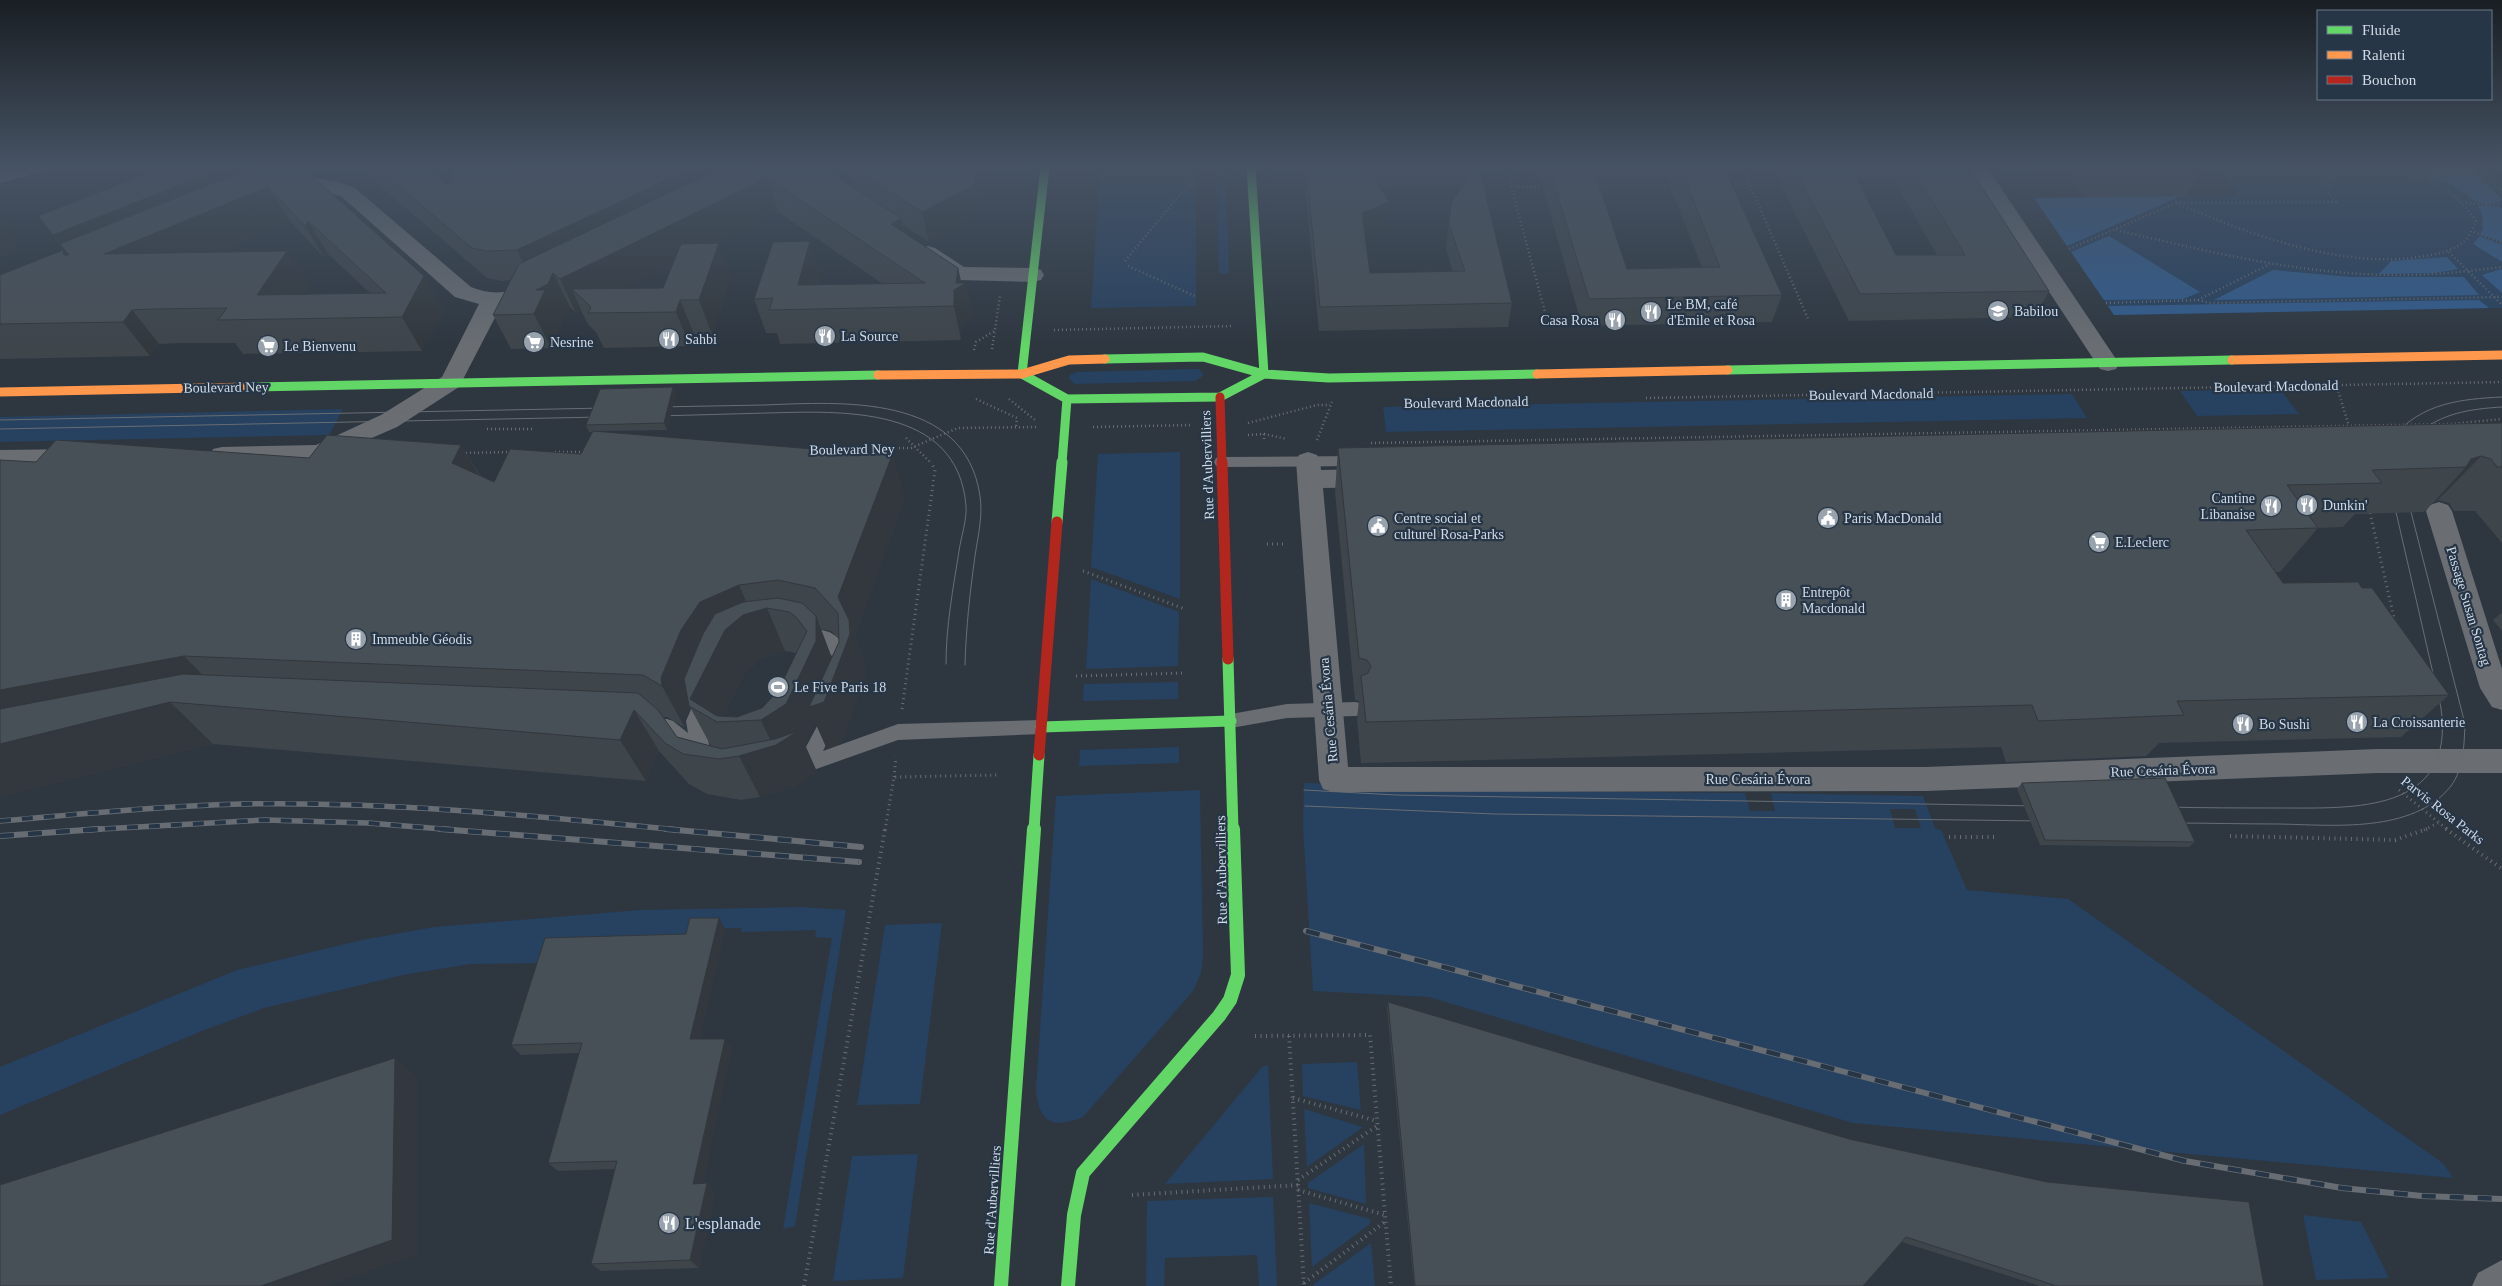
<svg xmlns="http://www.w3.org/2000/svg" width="2502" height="1286" font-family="'Times New Roman',serif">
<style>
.green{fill:#274160;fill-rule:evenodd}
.forest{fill:#315d90}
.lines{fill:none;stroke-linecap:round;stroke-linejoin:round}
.path-far2{stroke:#696d73;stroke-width:2.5;stroke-dasharray:1 3;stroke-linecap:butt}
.path-far1{stroke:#696d73;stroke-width:3;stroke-dasharray:1 4;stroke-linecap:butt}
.path{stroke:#696d73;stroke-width:4;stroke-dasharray:1 4.5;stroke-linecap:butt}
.lane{fill:#6a6e73;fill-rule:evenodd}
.street{fill:#6a6e73;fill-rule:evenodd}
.fast-far2{stroke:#63d668;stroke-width:9}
.fast-far1{stroke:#63d668;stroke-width:11}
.fast{stroke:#63d668;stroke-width:14}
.slow{stroke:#ff974d;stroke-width:9}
.jam-far1{stroke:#b3261e;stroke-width:9}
.jam{stroke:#b3261e;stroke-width:11}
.tram{stroke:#686d73;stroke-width:1}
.rail-far1-casing{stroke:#686d73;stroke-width:5.5}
.rail-casing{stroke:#686d73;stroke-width:6}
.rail-far1{stroke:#273647;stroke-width:4;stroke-dasharray:11;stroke-linecap:butt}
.rail{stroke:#273647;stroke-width:4.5;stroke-dasharray:14;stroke-linecap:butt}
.wall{fill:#3e454b;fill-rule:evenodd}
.shaded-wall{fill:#32383d}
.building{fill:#485057;stroke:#32383d;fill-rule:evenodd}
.labels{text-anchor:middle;stroke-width:4.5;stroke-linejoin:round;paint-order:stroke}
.poi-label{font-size:14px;fill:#d1dbe6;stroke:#273647;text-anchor:start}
.street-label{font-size:14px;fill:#d1dbe6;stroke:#273647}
.near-poi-label{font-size:16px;fill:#d1dbe6;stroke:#273647;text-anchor:start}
</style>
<rect width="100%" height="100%" fill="#2e3740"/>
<path class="green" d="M1100 167H1196V306L1091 308Z
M1216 167H1226L1229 273 1219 274Z
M2216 167H2488L2502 181V308L2114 315 2034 198 2238 195Z
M1195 369H1199L1204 375 1195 381 1075 384 1069 379 1070 375 1077 372Z
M2280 389 2299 414 2197 416 2180 391Z
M2072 394 2087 418 1386 432 1383 407Z
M343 409 329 435 0 442V417Z
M1180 452V599L1091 567 1098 454Z
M1091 579 1179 612 1178 666 1086 669Z
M1178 682V699L1083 701 1084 684Z
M1179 747V763L1079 766 1080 750Z
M1304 783 1522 791 1745 793 1750 811H1775L1771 793 1923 796 1935 828 1941 830 1967 890 2068 899 2444 1164 2453 1178 1853 1123 1429 997 1313 991 1303 827ZM1890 809H1915L1921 828H1895Z
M1200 790 1203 955 1201 973 1193 991 1083 1117C1053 1129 1039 1123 1036 1090L1056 796Z
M801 907 846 910 795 1226 783 1229 832 938 815 937 816 930 741 932 742 928 697 929 693 944 549 963 470 964 403 975 264 1008 202 1031 0 1115V1067L237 970 362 940 434 927 640 910Z
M942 923 920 1104 857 1105 885 925Z
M1357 1062 1361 1110 1303 1096 1302 1064Z
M1268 1065 1273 1179 1165 1184 1262 1067Z
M1304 1109 1363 1127 1307 1167Z
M1364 1144 1366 1204 1308 1188V1183Z
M918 1154 903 1278 833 1281 852 1156Z
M1273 1197 1277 1286H1259L1257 1255 1165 1258 1164 1286H1146L1147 1201Z
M1309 1203 1370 1219V1224L1312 1267Z
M2303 1215 2361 1222 2389 1278 2316 1280Z
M1371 1243 1375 1286H1314V1284Z"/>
<path class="forest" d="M2434 167H2463L2475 172 2502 200C2481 214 2466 191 2449 183 2442 180 2435 182 2427 176Z
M2181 196 2067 246 2034 198Z
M2486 205 2502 208V242L2480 234 2483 229 2482 219H2484L2478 206Z
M2109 236 2200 292 2183 299 2104 300 2071 252Z
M2480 236 2502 245V262L2473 244Z
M2447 257 2458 269 2435 273 2379 274 2391 261Z
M2502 269V293L2482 275Z
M2273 270 2351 277H2464L2479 295 2214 300Z
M2479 300 2489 308 2114 315 2108 306Z"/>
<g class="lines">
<path class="path-far2" d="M1506 167 1549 327
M1742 167 1809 321
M2473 167 2482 171 2502 190
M2417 174 2423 167
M1727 184H1749
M1597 186 1673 185
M1511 187H1546
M2176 203C2251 235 2348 272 2430 255 2442 253 2456 249 2465 241 2470 236 2473 227 2476 221 2454 188 2424 176 2387 167
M2466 203 2502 205
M2116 230C2210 252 2306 276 2404 275 2437 275 2469 271 2502 267
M2474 232 2502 243
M2069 249 2176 203 2336 202 2329 193 2328 177 2345 167
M2449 252 2502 305
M1125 261 1182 192 1196 180
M1128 266 1197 297
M2198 300 2209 303 2502 297
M2106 303 2198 300 2270 264
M1054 330 1233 326
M992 349 1000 296
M974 350 976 342 996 330
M2336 384 2349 426
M1646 398 2502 382
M976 399 1017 418 1016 427
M1009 399 1035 420
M1248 423 1317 405H1330
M1093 427 1192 425
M487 429H535
M1264 434 1287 439
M1248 435 1264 434V441
M906 438 931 463
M1317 440 1332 402
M1371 443 2451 424 2502 419
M815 449 911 448 958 428 1037 427
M555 452H586
M462 453 511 452"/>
<path class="path-far1" d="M2370 513 2395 622
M1267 544H1287
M1083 571 1185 609
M1076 676 1185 673
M902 709 935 470 931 462
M894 777 896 757
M2399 790 2448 830
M885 830 894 777 999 775
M2424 830 2438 823"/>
<path class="path" d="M2446 829 2502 869
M2230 836 2395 840 2427 829
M1949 837H1997
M1255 1036 1370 1035 1391 1286
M1289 1036 1304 1286
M1293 1098 1377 1121
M1298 1180 1377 1126
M1298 1190 1385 1215
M1132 1195 1298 1185
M1304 1283 1386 1221
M804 1286 885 829"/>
<path class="lane" d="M1359 456 1365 457 1367 461 1365 465 1359 466 1222 467 1216 466 1214 462 1216 458 1222 457Z
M801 626C810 628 820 629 829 632 844 639 858 659 849 675L843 677 837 675 834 670V658L820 644 795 638 792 633 795 628Z
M704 691 710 693 713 698 704 721 710 749 720 755 722 760 720 765 713 768 700 762 690 760 683 750 663 733 603 730 597 728 594 723 597 718 603 716 667 719 673 721 688 733 686 721 698 693Z
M1356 702 1362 704 1365 709 1362 714 1356 716 1287 718 1231 728 1225 726 1222 721 1225 716 1231 714 1287 704Z
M831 709 837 711 840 716 823 751 898 724 1041 720 1047 722 1050 727 1047 732 1041 734 898 740 791 778 784 776 780 768 782 762 806 747 825 711Z"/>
<path class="street" d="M14 167H47L44 171 0 183V171Z
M1967 167H1987L2116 359 2119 364 2116 369 2108 371 2100 369Z
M316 178 339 182 355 188 471 287C483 292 496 294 510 291 522 287 531 280 544 283L547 288C539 300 515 304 501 306L459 387 397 427 319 461 222 463 213 461 210 455 213 449 222 447 316 445 381 415 442 377 479 304 455 297 341 196 316 190 283 195 276 193 273 189C280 178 303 178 316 178Z
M928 246 935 248 964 267 1033 268 1041 270 1044 275 1041 280 1033 282 959 280 951 278 921 256 917 252 921 248Z
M79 449 88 451 91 457 88 463 79 465 0 466V450Z
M1308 452 1317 455 1320 461 1321 470 1373 469 1382 472 1385 478 1382 484 1373 487 1323 488 1348 767H1926L2377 749H2502V773H2377L1926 791 1334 792 1323 789 1319 780 1296 461 1299 455Z
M2439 502 2448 505 2452 511 2502 669V710L2492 707 2480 688 2426 511 2430 505Z
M2502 1260V1286H2472L2478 1273Z"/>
<path class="fast-far2" d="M1251 167 1264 374
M1105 359 1203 357 1264 374 1329 378 1537 374
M1728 370 2232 360
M1022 374 1067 399 1220 397 1264 374
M1022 374 1045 167
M251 387 878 375
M1062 463 1067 399"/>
<path class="fast-far1" d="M1057 522 1062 462
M1228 659 1233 830
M1041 727 1231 721
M1034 830 1039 755"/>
<path class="fast" d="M1001 1286 1034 829
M1068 1286 1074 1215 1083 1173 1219 1016 1230 1000 1238 975 1233 829"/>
<path class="slow" d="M2232 360 2502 355
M1537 374 1728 370
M878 375 1022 374 1069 360 1105 359
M0 392 251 387"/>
<path class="jam-far1" d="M1220 397 1222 463"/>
<path class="jam" d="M1222 462 1228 659
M1039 755 1057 522"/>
<path class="tram" d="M658 407C693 406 729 406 764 405 842 402 965 393 980 496 983 515 978 536 975 556 970 592 966 628 965 665
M657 416C694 415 730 414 767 413 842 411 958 405 966 506 967 520 961 537 959 551 953 589 946 626 946 664
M0 420 606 408
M0 429 602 417
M2416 435C2441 413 2470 409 2502 407
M2394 436C2422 403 2461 399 2502 397
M1304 790 1396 795 2038 806
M1305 806 1494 814 2042 821
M2166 807C2204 808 2243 808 2281 808 2353 808 2456 814 2441 708L2396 512
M2172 823C2208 823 2243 824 2279 824 2332 825 2413 834 2451 786 2464 768 2464 745 2465 724L2411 512"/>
<g class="rail-far1-casing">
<path id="rail-far1" d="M0 821C80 814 161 806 241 804 387 801 534 816 679 830
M83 830 265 820 368 823 455 830"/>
</g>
<g class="rail-casing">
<path id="rail" d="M440 829 859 862
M666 829 861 847
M0 836 100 829
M1306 931 2185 1161 2342 1188 2422 1196 2502 1199"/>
</g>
<use href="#rail-far1" class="rail-far1"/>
<use href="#rail" class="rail"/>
</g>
<path class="wall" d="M163 167H315L302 168 444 311 422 351 243 354 235 343H178L159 344 150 356 0 359V275L68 255 38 216ZM290 221 326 260 329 255 370 293 303 294 309 285 287 251 217 252Z
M358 167H427L447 184 822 167 855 188 852 178 835 167H987L979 214 929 242 903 225 905 233 958 268 961 283 973 317 961 324V340L780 344 777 333H766L754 299 820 275 818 285 883 284 778 212 716 243 731 277 712 334H694L690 346 604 348 596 332 588 324 581 310 576 313 570 307 565 319 560 321 562 324 551 348 511 349 493 315 511 280 502 281 487 278ZM673 265 663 288H625Z
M1303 167H1479L1512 303 1508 327 1319 331ZM1462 185 1451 204 1448 228 1446 249 1453 272 1370 273 1365 235 1387 227 1380 187Z
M1537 167H1724L1782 295 1772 322 1582 326ZM1667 179 1702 267 1627 269 1597 180Z
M1772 167H1969L2049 291 2035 317 1849 321ZM1892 177 1937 255H1896L1856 178Z
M2062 167H2189L2198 177 2186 196 2084 197Z
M673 387 676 393 667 430 598 431 905 497 855 636 865 663V676L843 739 841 743 827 749 815 722 805 745 817 772 795 786 760 797 741 800 707 794 689 784 659 751 646 781 213 744 0 797 36 462 309 458 461 445 480 475 494 482 581 454 593 432H589L586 425ZM821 629 831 631 839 639V642L832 658ZM785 651 796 653 778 691 762 708 737 717 724 716 745 673 762 658ZM690 707 711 746 677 737 663 717H667L685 728 684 720Z
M2502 423V543L2475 511H2454L2449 503 2438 500 2434 502 2424 512 2355 514 2343 527 2318 528 2280 572H2275L2283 583 2449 695 2401 737 2159 743 2146 756 2006 762 2001 747 1361 763 1357 718 1359 701 1355 700 1335 492 1338 448Z
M2502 612V631L2493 620Z
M2022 783 2195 842 2189 847 2040 845 2017 789Z
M725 929 700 1039H725L732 1048 703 1184 707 1183 715 1192 699 1268 601 1271 591 1264 615 1169 558 1171 548 1163 579 1053 521 1055 511 1045 686 934Z
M1388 1002 2264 1286H2040L1902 1242 1863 1286H1414L1387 1008Z"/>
<path class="shaded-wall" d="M225 167H291L273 184 76 264 53 235Z
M694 167H768L767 178 778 212 590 306 572 289 581 310 576 313 560 279 754 185 532 279 517 250Z
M977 167H987L979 214 929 242 922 212Z
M268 187 290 221 131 288 104 254Z
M1389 202 1387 227 1361 237 1362 213Z
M0 217 21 243 9 255 0 257Z
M901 218 909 253 891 224Z
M308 221 329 255 326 260 305 226Z
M810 241 820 275 811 309 798 285Z
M719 243 731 277 712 334 699 300Z
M287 251 309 285 287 319 257 295Z
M958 268 962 285 966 283 973 317 961 324V340L954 306V290L956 283Z
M553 273 570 307 565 319 560 321 562 324 551 348 534 314 536 290Z
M424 276 444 311 422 351 402 317Z
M680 300 694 334 690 346 676 312Z
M132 310 159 344 150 356 123 322Z
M673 387 676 393 667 430 664 423Z
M461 445 488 490 452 463Z
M893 453 905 497 855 636 865 663V676L843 739 841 743 827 749 815 722 805 745 817 772 795 786 760 797 739 756 773 746 761 720 786 704 816 616 832 659 850 634 838 597Z
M2481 456 2438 500 2434 502 2466 467 2471 459Z
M739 585 751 613 767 608 785 651 762 658 745 673 722 722 692 702 684 720 685 728 662 686 661 678 681 630 700 602Z
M184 656 225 698 170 702 213 744 0 797V690Z
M634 710 659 751 646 781 620 740Z
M719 918 725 929 698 1049 690 1039Z
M725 1039 732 1048 702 1192 693 1184Z
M395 1058 417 1076V1255L328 1286H261Z
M707 1183 715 1192 699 1268 690 1260Z"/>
<path class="building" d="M163 167H225L53 235 38 216Z
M254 167H302L424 276 402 317 218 320 227 308 151 309 132 310 123 322 0 324V275L63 250 64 255H69L60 244ZM268 187 305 226 308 221 386 293 257 295 287 251 104 254Z
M376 167H427L447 184 457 167H694L517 250 487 251 472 248Z
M723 167H822L901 218 891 224 958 268 956 283H966L954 290V306L769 310 773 298 754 299 773 242 810 241 798 285 925 283 767 178 560 279 553 273 548 284 536 290H545L534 314 493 315 519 264Z
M851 167H977L974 185 922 212Z
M1306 167H1368L1389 202 1362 213 1370 273 1465 271 1449 225 1451 204 1473 167H1479L1512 303 1320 307Z
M1549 167H1593L1627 269 1720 267 1680 167H1724L1782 295 1589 299Z
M1794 167H1851L1896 255H1965L1912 167H1969L2049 291 1860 294Z
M2085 167H2189L2198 177 2094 178Z
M719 243 699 300H680L676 312 588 313 591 307 572 289 663 288 681 244Z
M673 387 664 423 586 425 600 389Z
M2502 423V467H2497L2491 459 2481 456 2471 459 2466 467 2372 470 2382 483 2287 485 2318 528 2246 530 2283 583 2358 582 2362 588H2372L2449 695 2177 701 2184 715 2038 721 2032 705 1366 722 1361 676 1368 673 1371 666 1367 660 1359 658 1338 448Z
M593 431 825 450 893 453 838 597 849 620 850 634 826 697 824 702 809 707 839 642 838 613 815 588 778 580 739 585 700 602 681 630 661 678 662 686 643 675 184 656 0 690V460L36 462 56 440 309 458 327 435 461 445 452 463 494 482 510 449 581 454Z
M778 598 802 603 816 616V641L786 704 761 720 717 722 689 706 684 679 703 634 715 614 743 602ZM767 608 789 612 795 616 807 631 778 691 762 708 737 717 717 716 690 699 725 630 743 615Z
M183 674 638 693 658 710 677 737 722 749 775 739 798 731 776 745 739 756 719 759 683 754 665 743 634 710 620 740 170 702 0 744V709Z
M2165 778 2195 842 2045 840 2022 783Z
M690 918H719L690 1039H725L693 1184 707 1183 690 1260 591 1264 617 1161 548 1163 582 1043 511 1045 545 938 686 934Z
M1388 1002 1849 1139 2047 1182 2249 1202 2264 1286H2057L1906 1237 1863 1286H1415Z
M395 1058 392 1240 261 1286H0V1185Z"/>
<linearGradient id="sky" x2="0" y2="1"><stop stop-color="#191e23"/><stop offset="0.48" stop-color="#465364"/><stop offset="1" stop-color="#465364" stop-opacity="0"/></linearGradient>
<rect width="2502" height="347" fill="url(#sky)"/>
<defs>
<g id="school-disc" transform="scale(1.125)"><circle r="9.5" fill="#98a2ac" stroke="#273647"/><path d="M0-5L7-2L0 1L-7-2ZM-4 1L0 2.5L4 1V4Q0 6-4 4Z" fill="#fff"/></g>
<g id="restaurant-disc" transform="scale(1.125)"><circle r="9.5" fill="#98a2ac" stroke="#273647"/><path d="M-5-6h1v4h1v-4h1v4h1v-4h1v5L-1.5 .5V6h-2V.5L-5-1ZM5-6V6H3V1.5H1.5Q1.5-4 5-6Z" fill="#fff"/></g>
<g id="supermarket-disc" transform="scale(1.125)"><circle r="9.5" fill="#98a2ac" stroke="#273647"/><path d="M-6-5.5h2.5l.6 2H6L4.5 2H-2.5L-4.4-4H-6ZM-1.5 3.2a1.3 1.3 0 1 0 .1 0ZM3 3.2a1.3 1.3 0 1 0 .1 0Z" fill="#fff"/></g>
<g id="civic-disc" transform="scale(1.125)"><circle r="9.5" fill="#98a2ac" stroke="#273647"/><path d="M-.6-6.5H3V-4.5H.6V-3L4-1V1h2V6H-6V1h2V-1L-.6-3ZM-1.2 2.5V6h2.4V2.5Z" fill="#fff"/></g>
<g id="building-disc" transform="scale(1.125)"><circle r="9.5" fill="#98a2ac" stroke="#273647"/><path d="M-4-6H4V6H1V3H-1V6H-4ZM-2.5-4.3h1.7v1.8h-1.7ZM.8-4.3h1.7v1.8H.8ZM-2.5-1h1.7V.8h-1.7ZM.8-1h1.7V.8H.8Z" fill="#fff"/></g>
<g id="stadium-disc" transform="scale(1.125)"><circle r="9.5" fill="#98a2ac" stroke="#273647"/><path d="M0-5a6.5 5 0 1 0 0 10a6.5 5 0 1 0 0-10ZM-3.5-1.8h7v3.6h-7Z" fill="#fff"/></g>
</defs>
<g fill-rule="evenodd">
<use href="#school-disc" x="1998" y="311"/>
<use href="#restaurant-disc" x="1651" y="312"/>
<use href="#restaurant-disc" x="1615" y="320"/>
<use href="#restaurant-disc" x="825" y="336"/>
<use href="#restaurant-disc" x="669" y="339"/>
<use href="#supermarket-disc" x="534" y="342"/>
<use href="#supermarket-disc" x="268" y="346"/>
<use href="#restaurant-disc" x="2307" y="505"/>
<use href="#restaurant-disc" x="2271" y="506"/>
<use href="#civic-disc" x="1828" y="518"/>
<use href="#civic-disc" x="1378" y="526"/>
<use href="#supermarket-disc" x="2099" y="542"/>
<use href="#building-disc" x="1786" y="600"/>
<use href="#building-disc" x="356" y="639"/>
<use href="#stadium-disc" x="778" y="687"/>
<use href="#restaurant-disc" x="2357" y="722"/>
<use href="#restaurant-disc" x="2243" y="724"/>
<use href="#restaurant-disc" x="669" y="1223"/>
</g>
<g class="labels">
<g class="poi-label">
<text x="1667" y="309">Le BM, café<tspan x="1667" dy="16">d'Emile et Rosa</tspan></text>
<text x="2014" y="316">Babilou</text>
<text x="1599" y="325" text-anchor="end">Casa Rosa</text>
<text x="841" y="341">La Source</text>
<text x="685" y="344">Sahbi</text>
<text x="550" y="347">Nesrine</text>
<text x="284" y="351">Le Bienvenu</text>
<text x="2255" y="503" text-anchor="end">Cantine<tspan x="2255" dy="16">Libanaise</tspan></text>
<text x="2323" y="510">Dunkin'</text>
<text x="1394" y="523">Centre social et<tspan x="1394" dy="16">culturel Rosa-Parks</tspan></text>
<text x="1844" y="523">Paris MacDonald</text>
<text x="2115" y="547">E.Leclerc</text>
<text x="1802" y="597">Entrepôt<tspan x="1802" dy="16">Macdonald</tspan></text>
<text x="372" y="644">Immeuble Géodis</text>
<text x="794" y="692">Le Five Paris 18</text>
<text x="2373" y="727">La Croissanterie</text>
<text x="2259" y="729">Bo Sushi</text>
</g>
<g class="street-label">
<text transform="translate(2276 386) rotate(-1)" y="5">Boulevard Macdonald</text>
<text transform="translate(226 387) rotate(-1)" y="5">Boulevard Ney</text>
<text transform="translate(1871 394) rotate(-1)" y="5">Boulevard Macdonald</text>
<text transform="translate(1466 402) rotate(-1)" y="5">Boulevard Macdonald</text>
<text transform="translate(852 449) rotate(-1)" y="5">Boulevard Ney</text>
<text transform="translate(1207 465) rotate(-92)" y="5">Rue d'Aubervilliers</text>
<text transform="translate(2469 606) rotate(73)" y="5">Passage Susan Sontag</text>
<text transform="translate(1328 710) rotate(-95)" y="5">Rue Cesária Évora</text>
<text transform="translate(2163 770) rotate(-2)" y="5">Rue Cesária Évora</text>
<text x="1758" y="784">Rue Cesária Évora</text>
<text transform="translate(2443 810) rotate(38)" y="5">Parvis Rosa Parks</text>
<text transform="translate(1221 870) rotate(-91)" y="5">Rue d'Aubervilliers</text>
<text transform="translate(992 1200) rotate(-86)" y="5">Rue d'Aubervilliers</text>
</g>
<g class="near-poi-label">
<text x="685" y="1229">L'esplanade</text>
</g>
</g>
<rect x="2317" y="10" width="175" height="90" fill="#273647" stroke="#6b7887"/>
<rect x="2327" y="26" width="25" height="8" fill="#63d668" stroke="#6b7887"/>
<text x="2362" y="35" font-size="15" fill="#d1dbe6">Fluide</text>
<rect x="2327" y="51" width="25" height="8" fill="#ff974d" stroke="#6b7887"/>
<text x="2362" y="60" font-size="15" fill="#d1dbe6">Ralenti</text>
<rect x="2327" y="76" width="25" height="8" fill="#b3261e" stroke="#6b7887"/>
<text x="2362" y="85" font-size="15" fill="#d1dbe6">Bouchon</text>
</svg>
